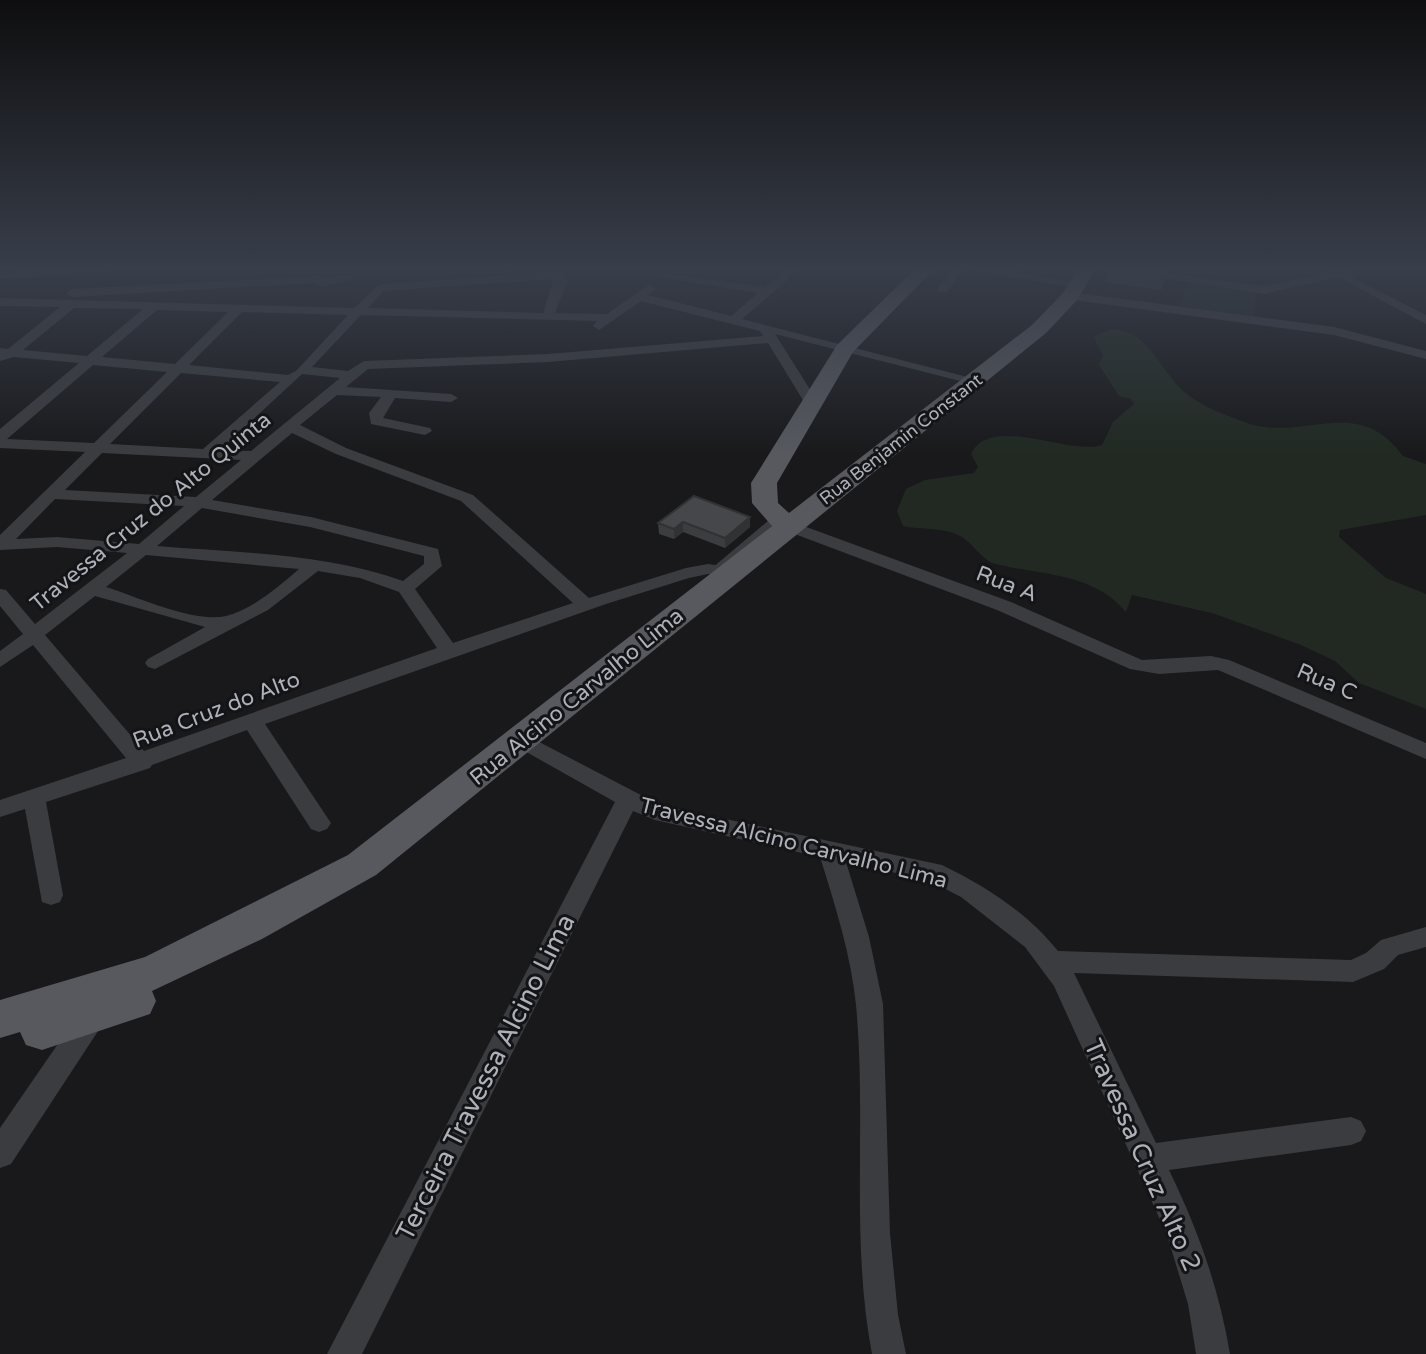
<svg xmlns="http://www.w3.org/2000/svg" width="1426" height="1354" font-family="'Varela Round',sans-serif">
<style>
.green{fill:#212922}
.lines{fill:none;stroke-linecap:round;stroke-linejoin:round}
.service{fill:#3b3c40;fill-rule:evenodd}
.minor{fill:#3b3c40;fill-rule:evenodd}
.primary{fill:#57595f;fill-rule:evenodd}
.wall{fill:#3c3d40}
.shaded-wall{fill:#313234}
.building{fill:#46474b;stroke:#313234;stroke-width:2}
.labels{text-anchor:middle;stroke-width:6;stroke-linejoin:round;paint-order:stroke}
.far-street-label{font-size:18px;fill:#adb1ba;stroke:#141416}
.street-label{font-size:22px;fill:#adb1ba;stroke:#141416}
.near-street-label{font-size:26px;fill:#adb1ba;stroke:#141416}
</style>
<rect width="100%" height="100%" fill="#19191b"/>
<path class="green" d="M1188 282 1256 291 1254 316 1179 306Z
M1112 329C1151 331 1160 373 1188 395 1204 407 1225 415 1244 422 1303 444 1357 392 1403 456L1426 464V515L1340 530 1339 537 1386 578 1426 594V709L1359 683 1335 661 1301 645 1212 613 1132 595 1126 612C1091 571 1040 576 992 563 979 556 974 545 962 537 945 527 922 530 903 526L897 511 906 489 925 480 974 473 978 467 971 454C990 413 1069 456 1102 445L1113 422 1134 404 1131 399 1119 396 1099 365 1103 355 1093 336Z"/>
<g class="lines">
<path class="service" d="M775 515H778L782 517 718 572H712L711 570 712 568Z"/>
<path class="minor" d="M79 267H128L122 270 0 279V273Z
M790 267H803L742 319 983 381 976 385 775 334 818 402 816 405H806L768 343 548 362 368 369 346 387 451 394 458 398 451 402 395 398 383 418 430 428 432 431 425 435 371 424 369 413 381 397 337 395 300 425 346 448 473 495 589 598 686 568 708 564 738 568 741 572 732 577 708 574 689 578 606 604 265 724 331 823 327 829 319 832 311 829 247 730 152 765 150 768 46 802 63 895 60 902 51 905 42 902 25 809 0 817V800L126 758 33 645 0 667V651L23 634 0 606V589L6 590 35 624 127 553 57 547 0 550V535L85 452 0 448V429L79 363 14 357 0 361V348L8 349 60 307 0 306V298L354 308 380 284 557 272 568 280 555 313 607 314 650 284 656 288 648 295 731 316 758 293 654 276 660 273 765 287ZM554 279 543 313 368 308 383 291ZM641 301 760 331 763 336 548 354 364 361 348 371 312 367 361 315 597 321 593 326 599 330ZM74 308 143 309 87 356 23 350ZM157 310 228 312 175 364 102 357ZM242 312 348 315 296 371 288 375 189 365ZM93 365 167 372 94 443 7 439ZM181 373 280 382 203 449 110 444ZM302 374 340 378 251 451 220 450ZM292 433 336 454 461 501 573 603 453 643 415 589 442 566 438 549 311 517 212 500ZM102 453 241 460 196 497 65 490ZM55 499 184 506 139 544 57 537 16 539ZM202 508 310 527 424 556V564L403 581C325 553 239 553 157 546ZM146 555 299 569C278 587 253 609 226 616 193 623 138 597 106 587ZM318 571 360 578 399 592 437 648 144 751 45 635 95 596 205 627 148 659 145 663 148 667 155 669 268 610Z
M955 267H989L1084 284 1078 288 965 269 947 292H939L937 289Z
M1093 267H1122L1264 286 1334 271 1332 267H1344L1355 279 1426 315V324L1338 277 1264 294Z
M319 276C330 280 345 272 354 279L320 287 314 283 72 297 66 293 72 289Z
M1070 292 1334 327 1426 351V359L1334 335 1066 299V293Z
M790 521 1011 602 1142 660 1211 656 1229 660 1426 743V759L1218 670 1159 674 1130 669 997 610 784 530 782 526Z
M522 733 660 805 942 865C985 886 1028 913 1058 951L1351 960 1366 953 1381 940 1426 927V947L1398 955 1384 969 1353 982 1074 973 1156 1143 1351 1117 1361 1121 1366 1131 1361 1141 1351 1145 1169 1170C1198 1230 1219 1288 1230 1354H1196L1188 1304 1167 1235 1054 986 1025 947 961 897 928 880 846 862 869 937 883 1004 890 1233 898 1315 906 1354H872C850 1238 867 1122 856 1005 851 955 835 905 820 857L655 820 633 811 362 1354H327L615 802 514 745 511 740Z
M92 1005 102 1009 106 1017 102 1025 11 1164 0 1168V1128L82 1009Z"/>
<path class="primary" d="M917 267H936L853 352 777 483 778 503 789 513 1032 325 1063 293 1079 267H1097L1077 300 1046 333 376 875 262 939 152 991 156 1001 150 1014 42 1050 26 1045 20 1032 0 1038V1000L145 957 348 855 772 526 752 503 751 483 837 345Z"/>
</g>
<path class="wall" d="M1108 267H1169L1167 270 1161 290 1105 282Z
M750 517V527L725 548 683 532 674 539 659 534 658 523Z"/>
<path class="shaded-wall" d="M750 517V527L725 548V538Z
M683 522V532L674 539V529Z"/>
<path class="building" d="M1125 267H1168L1166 273Z
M694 496 750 517 725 538 683 522 674 529 658 523Z"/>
<linearGradient id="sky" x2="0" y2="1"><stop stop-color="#0e0e0f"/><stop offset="0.59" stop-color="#383e4a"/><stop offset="1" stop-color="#383e4a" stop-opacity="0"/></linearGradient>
<rect width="1426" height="456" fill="url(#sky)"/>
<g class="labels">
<g class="far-street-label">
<text transform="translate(901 439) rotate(-38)" y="6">Rua Benjamin Constant</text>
</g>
<g class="street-label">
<text transform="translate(150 511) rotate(-39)" y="8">Travessa Cruz do Alto Quinta</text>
<text transform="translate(1007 583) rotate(21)" y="8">Rua A</text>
<text transform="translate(1327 681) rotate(23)" y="8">Rua C</text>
<text transform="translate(576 696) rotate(-39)" y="8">Rua Alcino Carvalho Lima</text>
<text transform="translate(216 709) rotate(-21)" y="8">Rua Cruz do Alto</text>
<text transform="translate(794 842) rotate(14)" y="8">Travessa Alcino Carvalho Lima</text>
</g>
<g class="near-street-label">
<text transform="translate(485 1077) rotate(-63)" y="9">Terceira Travessa Alcino Lima</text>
<text transform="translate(1143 1155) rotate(66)" y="9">Travessa Cruz Alto 2</text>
</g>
</g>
</svg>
